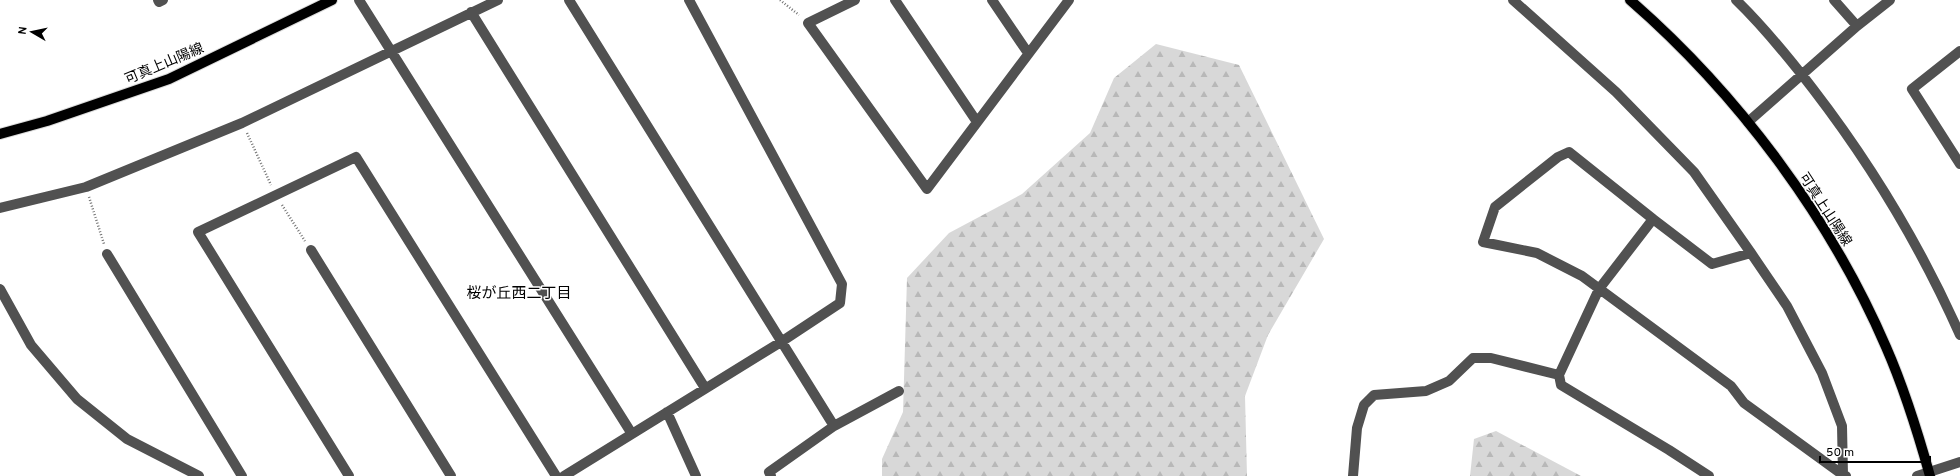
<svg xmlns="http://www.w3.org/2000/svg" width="1960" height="476" font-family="Overpass,'Noto Sans JP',sans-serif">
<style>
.forest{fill:url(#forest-firs)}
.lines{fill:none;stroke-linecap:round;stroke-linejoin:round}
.major-casing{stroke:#dbdbdb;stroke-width:12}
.path{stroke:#737373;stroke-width:2.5;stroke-dasharray:1 2;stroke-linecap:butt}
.minor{stroke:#515151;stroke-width:10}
.major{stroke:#000;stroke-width:10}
.labels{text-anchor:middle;stroke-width:3;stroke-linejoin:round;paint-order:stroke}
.street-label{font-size:14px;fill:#000;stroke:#fff}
.neighbourhood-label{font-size:15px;fill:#000;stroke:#fff}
</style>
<defs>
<pattern id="forest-firs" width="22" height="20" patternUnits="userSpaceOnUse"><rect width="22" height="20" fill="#d8d8d8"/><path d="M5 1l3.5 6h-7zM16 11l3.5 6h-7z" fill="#b8b8b8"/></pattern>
</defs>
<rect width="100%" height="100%" fill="#fff"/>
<path class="forest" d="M1156 44 1239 65 1324 239 1268 335 1245 396 1247 476H882V459L903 412 907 278 949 233 1022 194 1090 133 1114 78Z
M1496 431 1581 476H1470L1474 439Z"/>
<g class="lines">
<g class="major-casing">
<path id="major" d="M1630 0C1737 93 1830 217 1886 347 1904 388 1918 433 1930 476
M0 134 47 121 169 79 332 0"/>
</g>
<path class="path" d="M780 0 799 15
M247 133 271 185
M89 197 104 244
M282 205 305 241"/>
<path class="minor" d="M158 0 159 2 163 0
M359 0 632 434
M569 0 834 426
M855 0 808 23 927 189 1069 0
M895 0 977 122
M992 0 1028 53
M1513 0 1616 92 1694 172 1751 253 1787 306 1822 373 1842 426 1843 475
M1736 0C1764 27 1789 58 1813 89 1873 167 1920 245 1960 335
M1834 0 1857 26
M471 12 705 388
M1960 51 1912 89 1960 164
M1748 122 1857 26 1890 0
M0 208 86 187 242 123 498 0
M1653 219 1569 152 1558 157 1495 207 1483 242 1537 253 1582 276 1731 386 1744 403 1843 475 1846 476
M311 250 451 476
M107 254 242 476
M0 289 31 345 77 399 127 439 199 476
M667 412 696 476
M349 476 198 232 356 157 556 476
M564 476 781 342 840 303 842 284 689 0
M771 476 769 472 834 426 899 391
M1353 476 1357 428 1364 405 1374 395 1426 391 1449 381 1473 358H1491L1559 375
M1709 476 1669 450 1561 385 1559 375 1599 289 1653 219 1712 264 1751 253
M1917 476 1960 462"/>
<use href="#major" class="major"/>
</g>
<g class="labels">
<g class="street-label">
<text transform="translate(164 63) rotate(-23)" y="5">可真上山陽線</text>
<text transform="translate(1826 209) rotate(57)" y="5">可真上山陽線</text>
</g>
<g class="neighbourhood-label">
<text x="519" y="298">桜が丘西二丁目</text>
</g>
</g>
<g transform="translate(32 32) rotate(279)" stroke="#ffffff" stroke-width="3" paint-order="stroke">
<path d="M0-3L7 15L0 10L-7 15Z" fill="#000000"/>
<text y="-6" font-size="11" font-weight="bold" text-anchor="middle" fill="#000000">N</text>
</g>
<path d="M1820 456v6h110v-6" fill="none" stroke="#000000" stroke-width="2"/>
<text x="1826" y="456" font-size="12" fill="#000000" stroke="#ffffff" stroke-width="3" paint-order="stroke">50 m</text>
</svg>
